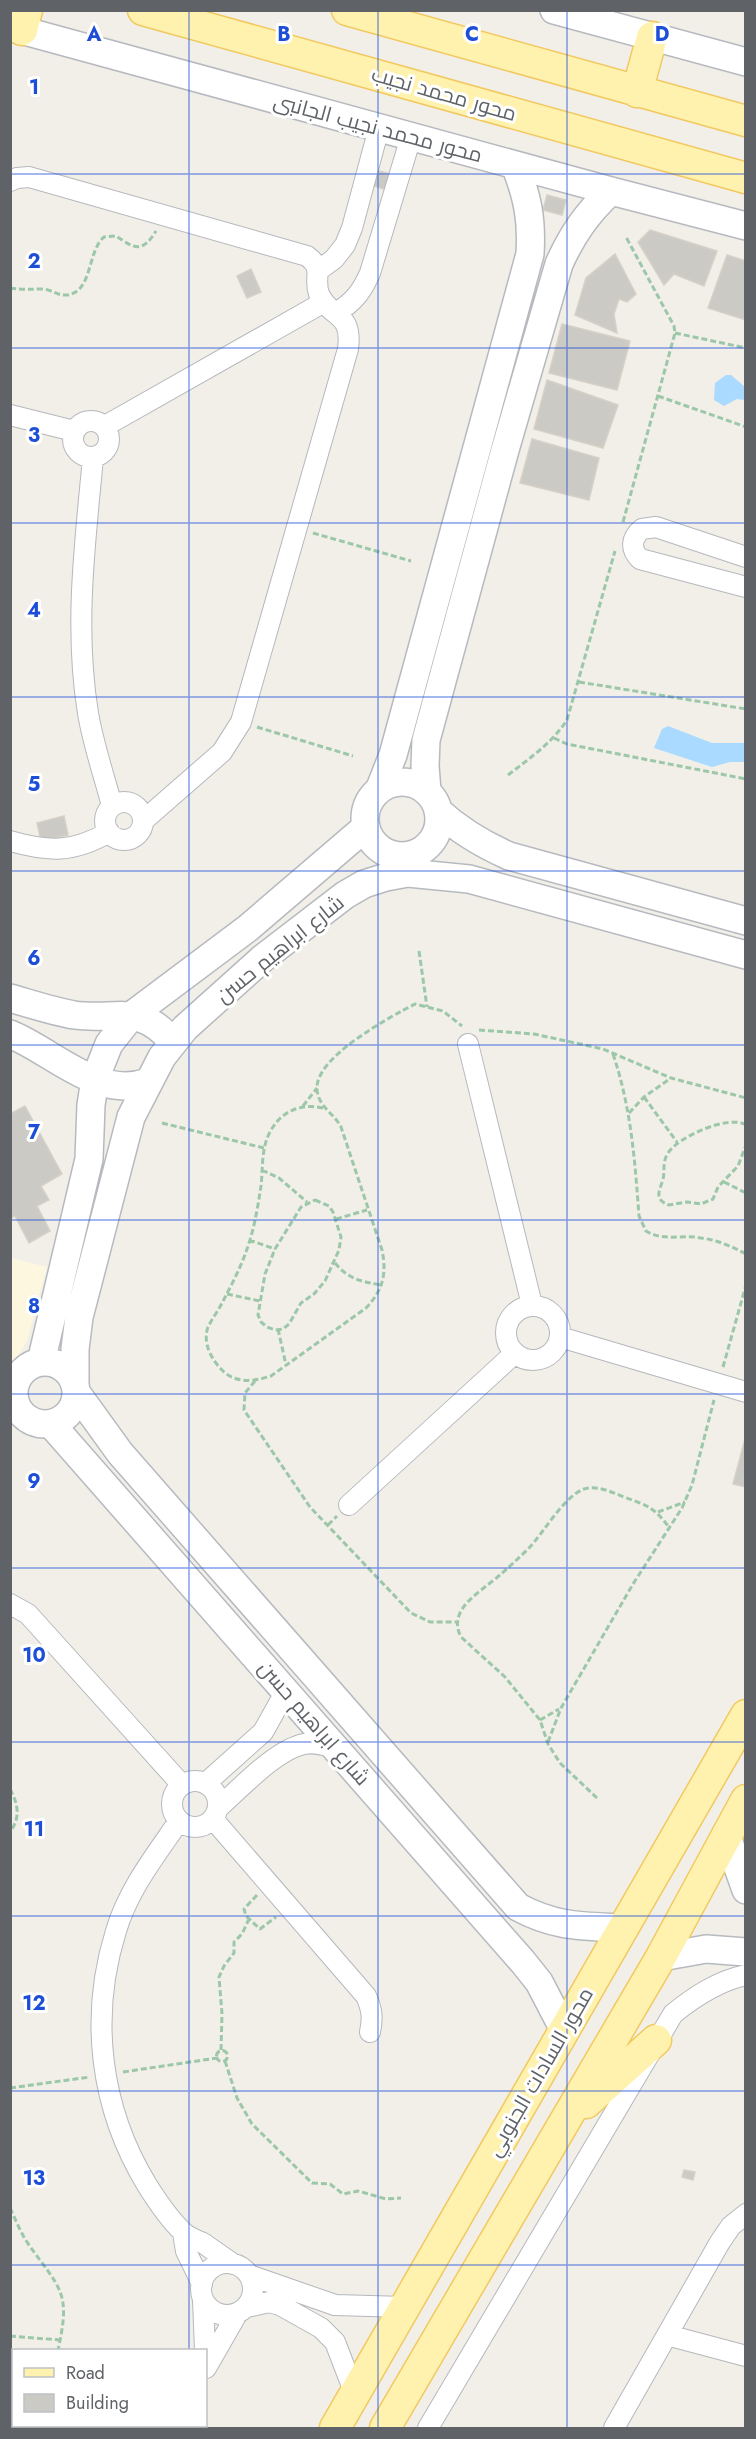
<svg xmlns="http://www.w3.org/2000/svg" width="756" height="2439" font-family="Jost,Cairo,sans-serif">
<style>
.commercial{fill:#fef7e0}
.water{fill:#aadaff}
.building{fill:#cccac5;stroke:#d6d1c6;stroke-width:1.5}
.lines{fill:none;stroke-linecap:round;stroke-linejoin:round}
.street-casing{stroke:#b5b8bc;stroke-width:22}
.secondary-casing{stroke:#b6babf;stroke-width:30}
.primary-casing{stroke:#f2c960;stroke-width:33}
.path{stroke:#9cc7a9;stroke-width:3;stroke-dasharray:6 3;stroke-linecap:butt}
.street{stroke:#fff;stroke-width:20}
.secondary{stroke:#fff;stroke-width:27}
.primary{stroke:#fff2af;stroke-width:30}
.grid{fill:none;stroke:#1d4ed8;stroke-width:1.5;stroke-opacity:0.55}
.labels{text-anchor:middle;stroke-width:6;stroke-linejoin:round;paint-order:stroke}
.street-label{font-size:21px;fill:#5f6368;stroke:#fff}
.grid-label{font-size:20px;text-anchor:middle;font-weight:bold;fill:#1d4ed8;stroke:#fff;stroke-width:6;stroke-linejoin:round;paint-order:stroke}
</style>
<rect width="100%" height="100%" fill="#f1efe8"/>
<path class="commercial" d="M11 1258 47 1267 27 1341 11 1369Z"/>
<path class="water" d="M726 375H731L745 387V403L744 400 737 399 724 406 714 400 715 383Z
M668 726 712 743H745V762H730L712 767 654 748 662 729Z"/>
<path class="building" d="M375 170 391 174 387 190 371 185Z
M547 195 566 200 562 215 543 210Z
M650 230 717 251 704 286 674 274 664 285 638 242Z
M615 254 636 294 627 302 619 299 614 314 617 333 575 315 586 278Z
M727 255 746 261V320L708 308Z
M251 269 261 292 247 298 237 276Z
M562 324 630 341 617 390 549 373Z
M547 380 618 405 603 448 534 429Z
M532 439 599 458 589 500 520 483Z
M64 816 68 835 41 841 37 823Z
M25 1106 62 1174 41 1186 49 1200 37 1206 50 1231 29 1243 15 1216 10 1218V1114Z
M745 1439H746V1487L733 1484Z
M684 2170 695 2172 693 2180 682 2177Z"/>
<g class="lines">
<g class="street-casing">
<path id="street" d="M10 181 17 178 29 177 307 256C325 269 313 277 319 294 330 319 353 311 348 349L241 722 222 752 143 821
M319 270 334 259 345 245 352 228 379 128
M337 312C354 302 362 291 370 273L411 137
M10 415 74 431
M73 439a18 18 0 1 1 36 0a18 18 0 1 1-36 0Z
M105 426 324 302
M93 458C85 543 74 628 88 713 93 744 104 775 112 806
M746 557 656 527 642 529C631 538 630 549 640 559L746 587
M105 821a19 19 0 1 1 38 0a19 19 0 1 1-38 0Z
M10 841C49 852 73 853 109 832
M468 1044 532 1305
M506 1333a27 27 0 1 1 54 0a27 27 0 1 1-54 0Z
M560 1337 746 1392
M349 1505 515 1353
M10 1604 28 1614 182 1785
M172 1804a23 23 0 1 1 46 0a23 23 0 1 1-46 0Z
M206 1783 263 1732 286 1691
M218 1808C240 1789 275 1750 304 1744 315 1742 325 1745 336 1748
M213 1819 366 1996C372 2009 373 2018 370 2032
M179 1821C155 1856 128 1890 116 1931 89 2017 100 2108 147 2185 157 2201 169 2219 183 2232 188 2237 196 2240 203 2243 213 2250 223 2257 233 2264
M183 2233 186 2251 202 2284
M201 2289a26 26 0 1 1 52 0a26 26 0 1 1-52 0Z
M249 2275 335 2305 405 2307
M203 2300 205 2350
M247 2307 269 2302 280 2305 321 2328 335 2342 355 2394
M667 2335 746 2356
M206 2368 237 2314
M173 2428 175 2426
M428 2428 673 2014C695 1996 718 1981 746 1975
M614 2428 720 2242 731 2226 746 2214"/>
</g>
<g class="secondary-casing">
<path id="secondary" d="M554 10 746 62
M10 27 611 191 746 226
M365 819a37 37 0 1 1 74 0a37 37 0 1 1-74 0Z
M380 788 393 755 530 254C532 220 528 198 515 165
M427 791 425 766 426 740 505 450 559 264C572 235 587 213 611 191
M438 811C460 831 482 844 509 856L746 921
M10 998C31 1004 52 1011 74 1015 117 1021 139 1002 173 1042
M10 1034C54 1052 98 1100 148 1082
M14 1393a31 31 0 1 1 62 0a31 31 0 1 1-62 0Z
M41 1362 89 1159 91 1105 95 1079 109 1044 132 1015 248 928 366 827
M75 1382V1349L79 1317 131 1117 162 1057 185 1028 263 958 345 895 364 884 386 877 408 873 469 879 746 955
M76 1392 120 1453 518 1907C555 1927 582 1926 623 1928
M51 1424 523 1962 539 1982 564 2030
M726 1834 746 1890
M661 1957 706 1949 746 1952"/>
</g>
<g class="primary-casing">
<path id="primary" d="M143 10 746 178
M347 10 746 121
M22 30 27 10
M637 92 652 37
M586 2103 656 2040
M335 2428 746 1715
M385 2428 661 1957 746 1800"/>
</g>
<path class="path" d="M10 288C23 290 32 289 44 289 52 290 58 296 67 295 93 292 87 251 104 237L116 236C134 248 142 254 156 231
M675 333 746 348
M658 396 746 427
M623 522 675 333 674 326 626 237
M313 533 411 561
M579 682 746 709
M257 727 353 756
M554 738 567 744 746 779
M508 775C530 758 552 743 567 720L615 551
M419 951 427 1007
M479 1030 534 1034 603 1049 671 1078 746 1098
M613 1054C631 1107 635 1161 639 1216L646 1231C664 1242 682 1234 701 1238 717 1240 731 1246 746 1254
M644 1097 677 1142
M303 1106 317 1088
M323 1108C301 1103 281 1111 270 1132 261 1148 263 1169 261 1186 258 1206 254 1230 247 1249 241 1267 231 1286 222 1303 218 1311 212 1319 208 1327 202 1343 212 1361 224 1372 238 1384 255 1381 271 1376L366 1308C383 1290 387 1274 382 1250L341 1127C334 1113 318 1107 317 1089 315 1057 390 1017 415 1004L443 1011 462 1026
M629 1113 644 1097 671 1078
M162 1123 264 1148
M746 1125C729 1114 678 1137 668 1153 662 1163 665 1170 663 1180 659 1191 654 1200 669 1205L687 1202 701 1204 713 1199 718 1187 738 1166 746 1145
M262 1170 279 1178 307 1202
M724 1182 746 1193
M315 1200 329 1206 333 1212 341 1237 339 1250 325 1281 314 1294 301 1303 289 1324 283 1329 275 1330 267 1327 261 1322 258 1315 265 1274 275 1249 301 1207Z
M336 1219 367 1210
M249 1240 275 1249
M335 1263C348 1279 362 1282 382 1285
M227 1294 260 1301
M278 1329 286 1365
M723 1367 746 1285
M255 1381 245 1393 244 1410 310 1507 411 1613 430 1622H456
M658 1512 685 1502
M328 1525 337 1516
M540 1720 559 1709
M548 1742 561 1708 633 1584 682 1508 692 1485 714 1400
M10 1789C18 1804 21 1817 10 1832
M597 1798 560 1763 548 1744 540 1720 505 1677 461 1637C446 1608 483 1591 501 1574 510 1566 519 1558 528 1549 543 1534 564 1496 584 1489 598 1485 611 1492 624 1497 646 1505 654 1507 668 1526
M257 1895 244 1909 246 1916 260 1929 276 1917
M221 2050 222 2014 219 1977 224 1966 234 1953V1942L242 1934 249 1919
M216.5 2056a5.5 5.5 0 1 1 11 0a5.5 5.5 0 1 1-11 0Z
M225 2061 237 2098 252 2124 312 2183 330 2184 343 2194 358 2191 386 2199 401 2198
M123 2072 217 2058
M10 2088 90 2077
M10 2208C16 2220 21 2234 29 2245 61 2290 71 2292 58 2350
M10 2336 60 2340
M10 2411 14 2408
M77 2426 79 2428"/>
<use href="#street" class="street"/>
<use href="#secondary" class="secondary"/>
<use href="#primary" class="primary"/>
</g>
<path class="grid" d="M189 10V2350M378 10V2428M567 10V2428M10 174H746M10 348H746M10 523H746M10 697H746M10 871H746M10 1045H746M10 1220H746M10 1394H746M10 1568H746M10 1742H746M10 1916H746M10 2091H746M10 2265H746M189 2426V2428"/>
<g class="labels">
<g class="street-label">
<text transform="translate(444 94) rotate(16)" y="7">محور محمد نجيب</text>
<text transform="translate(378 128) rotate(15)" y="7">محور محمد نجيب الجانبى</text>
<text transform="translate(280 949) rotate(-39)" y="7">شارع ابراهيم حسن</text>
<text transform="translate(314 1723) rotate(49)" y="7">شارع ابراهيم حسن</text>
<text transform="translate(540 2072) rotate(-60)" y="7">محور السادات الجنوبي</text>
</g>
</g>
<g class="grid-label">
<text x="94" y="41">A</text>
<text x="284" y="41">B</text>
<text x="472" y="41">C</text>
<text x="662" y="41">D</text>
<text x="34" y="94">1</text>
<text x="34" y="268">2</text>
<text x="34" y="442">3</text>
<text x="34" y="617">4</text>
<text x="34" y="791">5</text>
<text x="34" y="965">6</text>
<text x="34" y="1139">7</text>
<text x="34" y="1313">8</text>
<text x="34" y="1488">9</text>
<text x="34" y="1662">10</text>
<text x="34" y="1836">11</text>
<text x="34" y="2010">12</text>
<text x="34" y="2185">13</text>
</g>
<rect width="756" height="2439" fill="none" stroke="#5f6368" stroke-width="24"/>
<rect x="12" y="2349" width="195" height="78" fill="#ffffff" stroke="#bfc1c3" stroke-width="1.5"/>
<rect x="24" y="2368" width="30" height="9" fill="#fff2af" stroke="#bfc1c3" stroke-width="1.5"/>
<text x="66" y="2379" font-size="18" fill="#5f6368">Road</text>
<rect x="24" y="2394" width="30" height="18" fill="#cccac5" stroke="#bfc1c3" stroke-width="1.5"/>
<text x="66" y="2409" font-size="18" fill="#5f6368">Building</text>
</svg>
